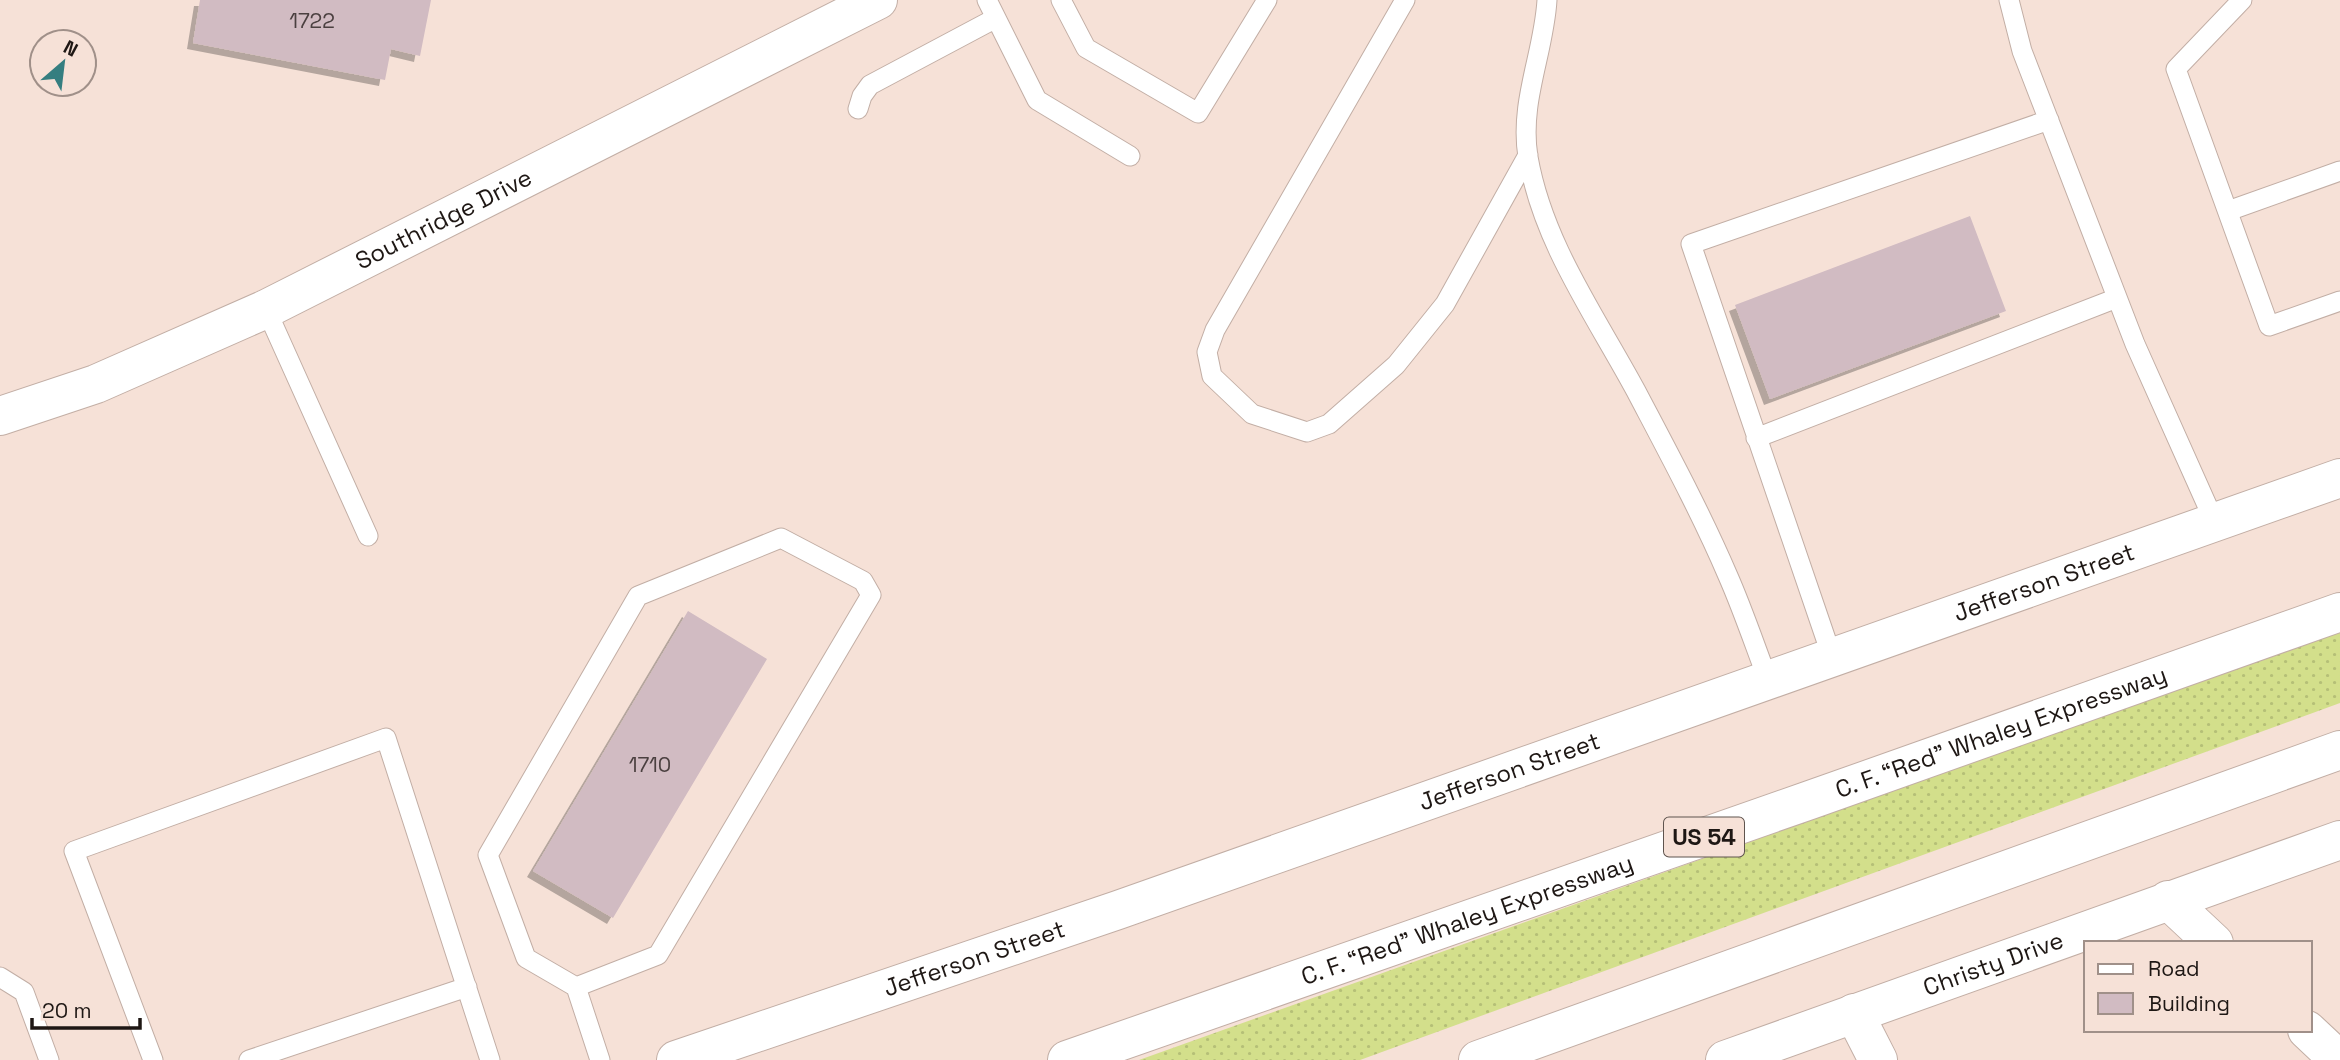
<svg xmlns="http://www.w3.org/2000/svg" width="2340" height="1060" font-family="'Space Grotesk',sans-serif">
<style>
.grass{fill:url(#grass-dots)}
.building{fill:#d1bbc2;filter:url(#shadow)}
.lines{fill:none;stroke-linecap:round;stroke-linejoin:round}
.service-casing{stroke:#c2aea5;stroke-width:21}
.minor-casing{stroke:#c2aea5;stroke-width:40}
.tertiary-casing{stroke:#c2aea5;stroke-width:40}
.motorway-casing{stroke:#c2aea5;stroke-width:40}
.service{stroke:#fff;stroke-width:19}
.minor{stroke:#fff;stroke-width:38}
.tertiary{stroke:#fff;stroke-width:38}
.motorway{stroke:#fff;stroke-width:38}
.labels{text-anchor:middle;stroke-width:7;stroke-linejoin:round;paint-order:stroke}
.number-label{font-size:21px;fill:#4b4040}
.shield{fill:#f6e1d7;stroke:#5f544e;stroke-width:2}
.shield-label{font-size:23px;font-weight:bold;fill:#1e1714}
.street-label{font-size:24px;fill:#1e1714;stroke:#f6e1d7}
</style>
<defs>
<pattern id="grass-dots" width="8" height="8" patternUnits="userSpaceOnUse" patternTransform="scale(1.75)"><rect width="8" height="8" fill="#d3df8b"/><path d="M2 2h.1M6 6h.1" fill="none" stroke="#b5bf77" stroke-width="1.8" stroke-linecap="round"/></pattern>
<filter id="shadow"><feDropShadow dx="-6" dy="6" stdDeviation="0" flood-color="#0004"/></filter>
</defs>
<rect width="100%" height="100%" fill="#f6e1d7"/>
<path class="grass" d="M2340 631V703L1360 1060H1139Z"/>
<path class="building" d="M200 0H431L420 56 391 49 385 80 193 43Z
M1970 216 2006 311 1770 399 1735 305Z
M688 611 767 659 613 918 533 871Z"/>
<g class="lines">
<g class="service-casing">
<path id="service" d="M987 0 1037 100 1130 156
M1061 0 1086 48 1198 113 1267 0
M1405 0 1215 330 1207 352 1212 376 1252 414 1307 432 1329 424 1396 365 1445 304 1528 155
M1547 0C1544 53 1519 102 1528 157 1543 243 1595 315 1636 391 1668 452 1701 513 1728 576 1743 610 1755 646 1768 680
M2009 0 2022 51 2135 344 2215 523
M2242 0 2176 69 2269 326 2340 301
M858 109 862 96 870 85 996 18
M2228 211 2340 171
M266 309 368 536
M1756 438 2117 298
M781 538 863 581 871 595 658 955 576 987 526 958 488 855 638 596Z
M1832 657 1691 244 2049 120
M0 977 24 992 49 1060
M576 987 600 1060
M153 1060 74 851 386 738 490 1060
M249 1060 467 987"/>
</g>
<g class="minor-casing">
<g id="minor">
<path id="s1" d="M0 416 96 384 266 309 878 0"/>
<path d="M2168 900 2214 943"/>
<path d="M1854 1013 1878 1060"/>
<path d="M2307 1030 2339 1060"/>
</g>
</g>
<g class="tertiary-casing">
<g id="tertiary">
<path id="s2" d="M676 1060 1118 910 2340 478"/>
<path id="s3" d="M1725 1060 2340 840"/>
</g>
</g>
<g class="motorway-casing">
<g id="motorway">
<path id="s4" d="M1067 1060 1810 800 2340 612"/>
<path d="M1478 1060 2340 750"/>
</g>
</g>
<use href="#service" class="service"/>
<use href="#minor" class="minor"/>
<use href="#tertiary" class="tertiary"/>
<use href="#motorway" class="motorway"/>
</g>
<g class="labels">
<g class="number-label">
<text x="312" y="28">1722</text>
<text x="650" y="772">1710</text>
</g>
<rect class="shield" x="1664" y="817.5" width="80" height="39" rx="5"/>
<g class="shield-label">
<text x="1704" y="845">US 54</text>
</g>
<g class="street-label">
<text dy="8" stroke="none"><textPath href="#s1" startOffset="486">Southridge Drive</textPath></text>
<text dy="8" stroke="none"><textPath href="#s2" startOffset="1449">Jefferson Street</textPath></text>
<text dy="8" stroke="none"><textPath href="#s4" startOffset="990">C. F. “Red” Whaley Expressway</textPath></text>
<text dy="8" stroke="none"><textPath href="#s2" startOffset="882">Jefferson Street</textPath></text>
<text dy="8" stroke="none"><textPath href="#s4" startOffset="424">C. F. “Red” Whaley Expressway</textPath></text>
<text dy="8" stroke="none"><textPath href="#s2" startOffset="315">Jefferson Street</textPath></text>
<text dy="8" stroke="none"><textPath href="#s3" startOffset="285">Christy Drive</textPath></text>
</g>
</g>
<rect x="2084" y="941" width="228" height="91" fill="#f6e1d7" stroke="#a09089" stroke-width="2"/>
<rect x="2098" y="964" width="35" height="10" fill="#ffffff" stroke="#a09089" stroke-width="2"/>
<text x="2148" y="976" font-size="21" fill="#1e1714">Road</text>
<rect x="2098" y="993" width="35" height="21" fill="#d1bbc2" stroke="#a09089" stroke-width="2"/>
<text x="2148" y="1011" font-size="21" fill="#1e1714">Building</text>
<g transform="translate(63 63) rotate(28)"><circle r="33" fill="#f6e1d7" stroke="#a09089" stroke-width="2"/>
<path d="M0-5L12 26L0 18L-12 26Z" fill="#357e80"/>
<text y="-10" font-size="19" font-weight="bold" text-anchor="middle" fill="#1e1714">N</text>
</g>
<path d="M32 1018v10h108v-10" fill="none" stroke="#1e1714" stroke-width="3.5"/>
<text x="42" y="1018" font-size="21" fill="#1e1714" stroke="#f6e1d7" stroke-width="5" paint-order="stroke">20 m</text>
</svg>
